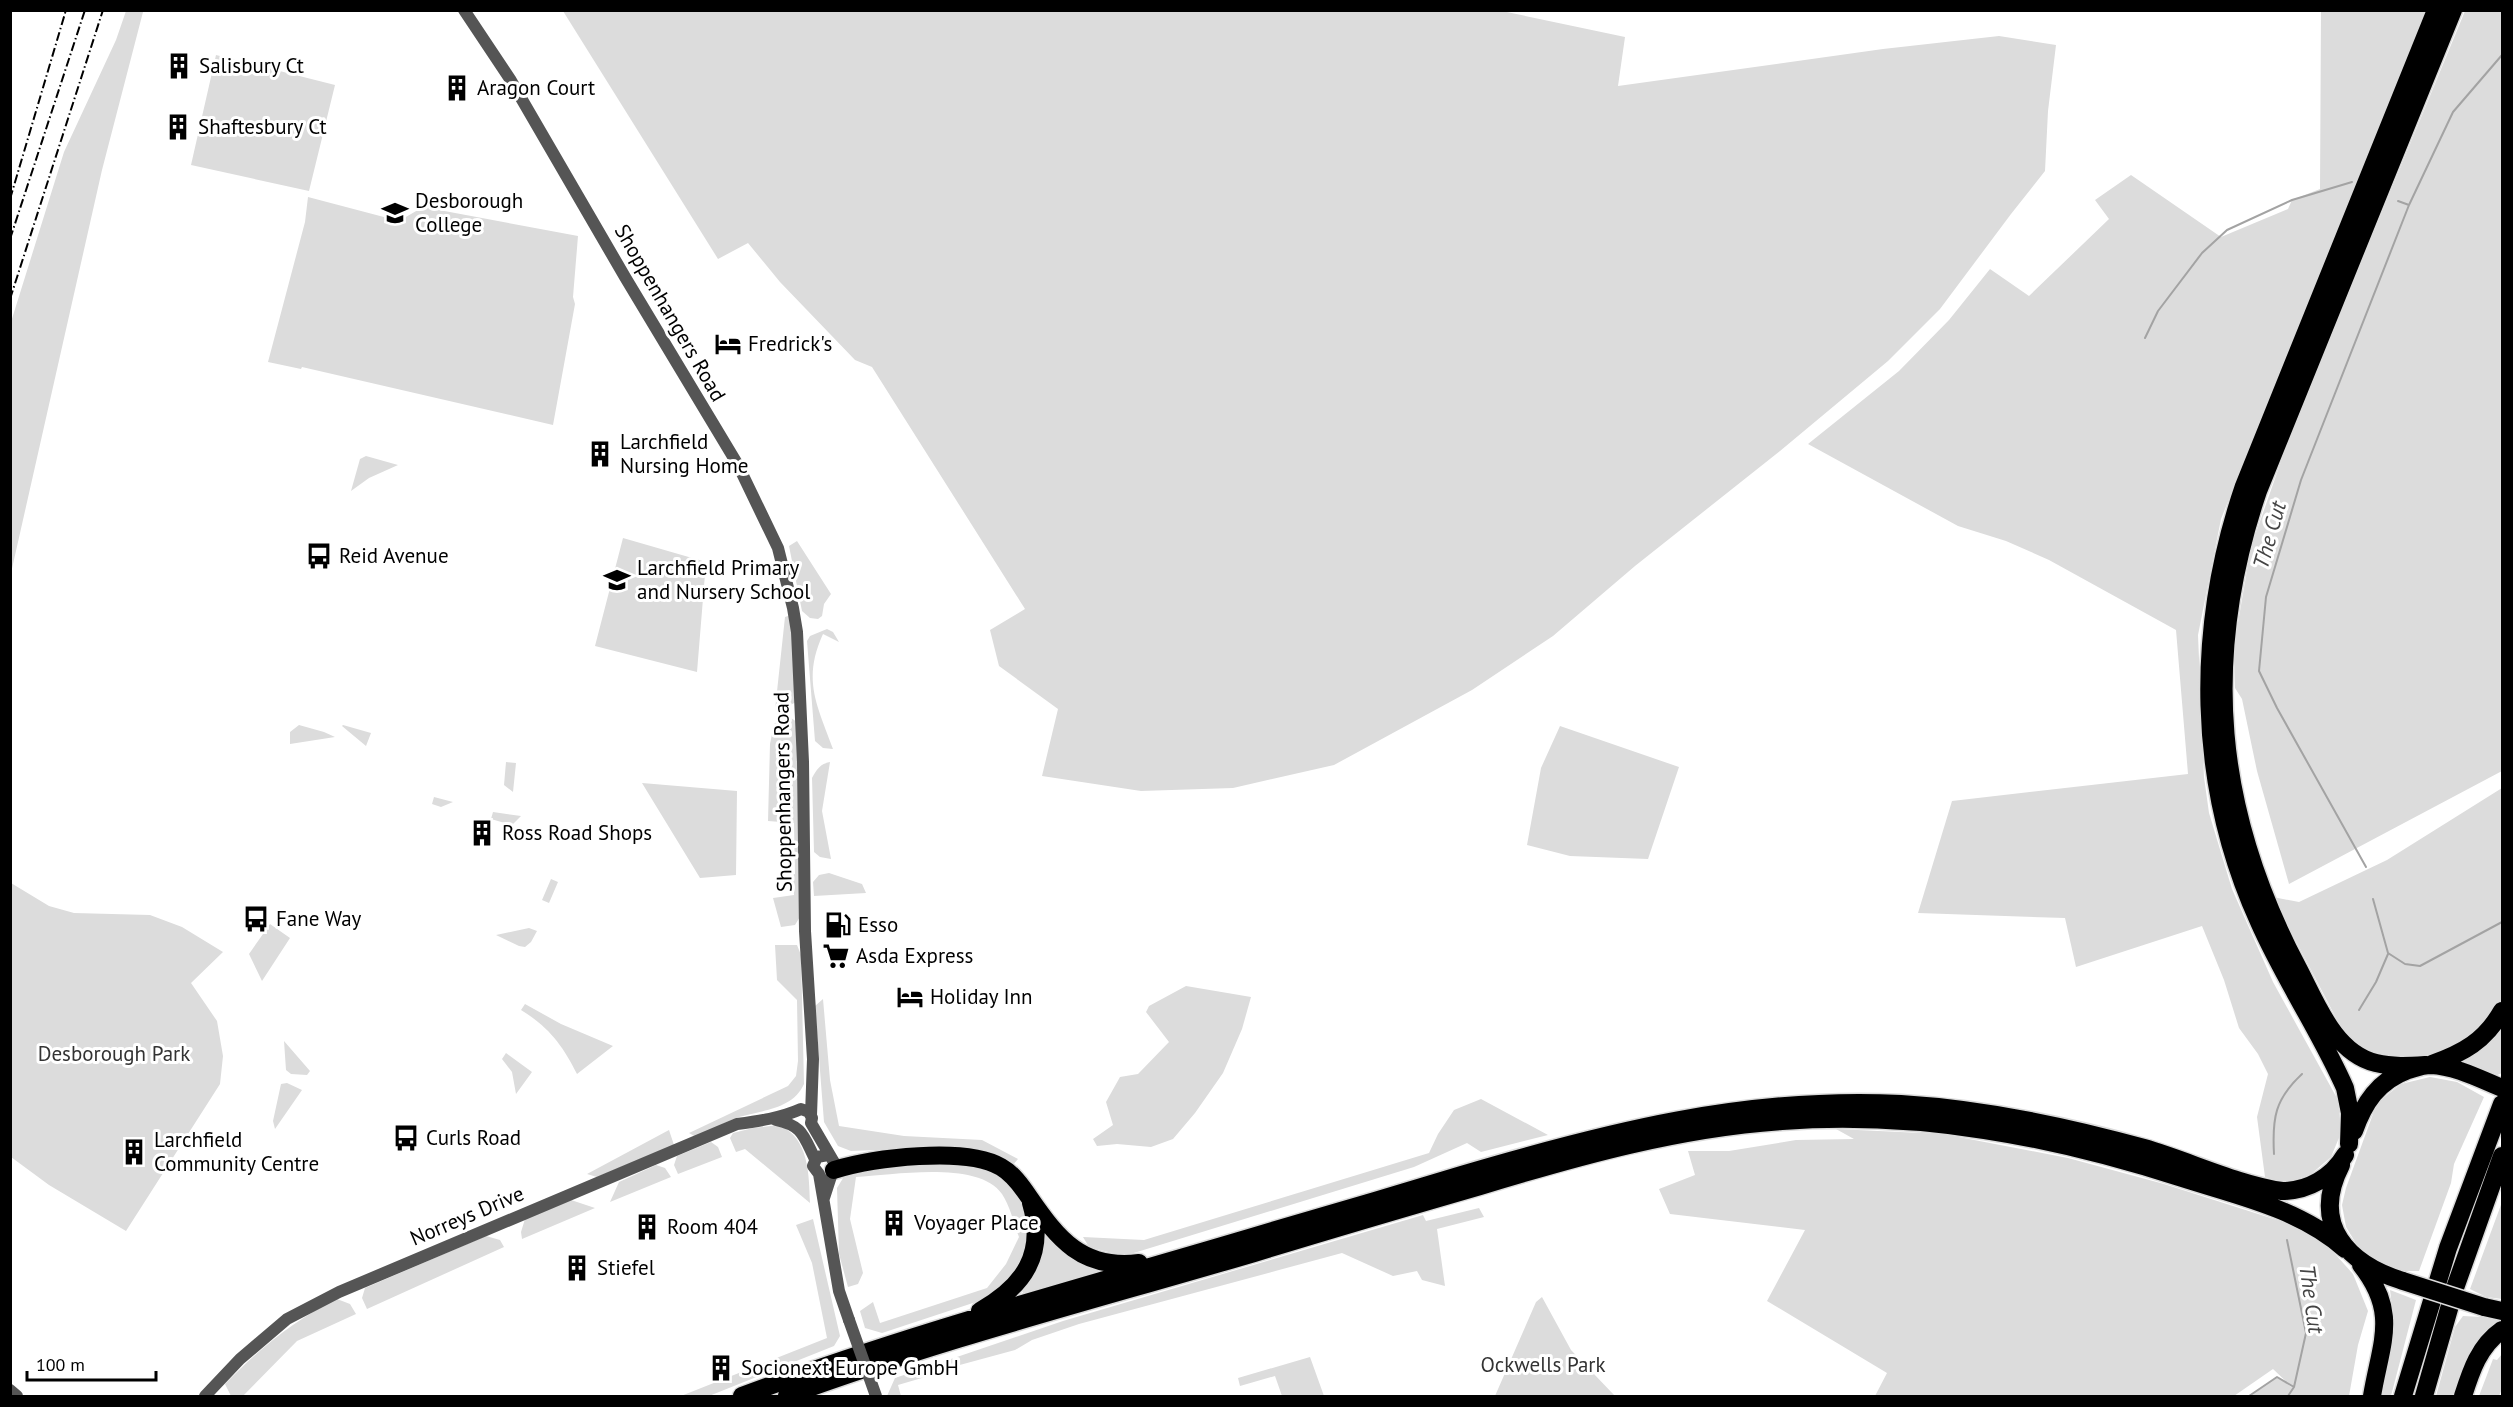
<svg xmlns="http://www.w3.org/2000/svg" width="2513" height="1407" font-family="'PT Sans',sans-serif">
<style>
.green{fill:#dcdcdc}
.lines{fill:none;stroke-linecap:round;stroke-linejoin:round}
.stream{stroke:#a3a3a3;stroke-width:2}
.motorway-casing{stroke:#dbdbdb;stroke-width:21}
.tertiary{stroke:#555;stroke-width:12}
.motorway{stroke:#000;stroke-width:18}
.rail{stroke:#000;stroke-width:2;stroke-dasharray:9 3 1.5 3;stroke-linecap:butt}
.motorway-bridge-casing{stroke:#dbdbdb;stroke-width:21;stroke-linecap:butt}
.tertiary-bridge{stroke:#555;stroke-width:12}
.motorway-bridge{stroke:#000;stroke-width:18}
.labels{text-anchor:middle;stroke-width:6;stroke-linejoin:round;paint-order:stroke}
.poi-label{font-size:21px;fill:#000;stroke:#fff;text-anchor:start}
.street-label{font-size:21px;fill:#000;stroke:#fff}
.park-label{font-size:21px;fill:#333;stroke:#fff}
.water-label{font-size:22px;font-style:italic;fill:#444;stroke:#fff}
</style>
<rect width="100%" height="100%" fill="#fff"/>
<path class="green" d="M126 11 143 12 102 170 11 573V322L64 152 116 40Z
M563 11H1502L1625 37 1618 86 1883 49 1999 36 2056 45 2048 111 2045 171 2011 214 1940 309 1888 361 1780 451 1635 566 1553 636 1472 690 1334 765 1233 788 1141 791 1042 776 1058 709 999 666 990 630 1025 609 872 367 855 360 780 282 748 243 718 259Z
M2321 11H2425L2221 519 2198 635 2204 777 2209 813 2232 889 2273 982 2338 1100 2341 1133 2331 1157 2310 1175 2285 1183 2265 1177 2257 1117 2268 1074 2258 1054 2239 1028 2224 980 2202 926 2076 967 2065 918 1918 913 1952 801 2188 774 2176 630 2049 560 2006 541 1958 526 1808 444 1899 371 1949 320 1990 269 2029 296 2109 219 2095 200 2131 175 2221 237 2288 209 2292 200 2320 189Z
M2465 11H2502V771L2289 884 2257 771 2242 699 2235 688 2234 646 2251 547 2292 430Z
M216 55 335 85 309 191 191 165Z
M308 197 399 221 423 207 578 236 573 297 575 304 553 425 302 367 301 369 268 362 305 222Z
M366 456 398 465 369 478 351 491 360 459Z
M623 538 706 562 697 672 595 646Z
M797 541 831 594 824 604 822 616 818 619 810 618 802 611 789 546Z
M788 616 792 617 797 701C790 707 783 705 775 710L785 617Z
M827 629 833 632 839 642 823 634C802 680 817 705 833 749L823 748 815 741 807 641 810 636Z
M791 718 797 722 801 915 795 925 781 927 773 898 794 895 792 875 795 874 794 823 768 821 770 744 774 724 781 719Z
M299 725 324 732 335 737 290 744V732Z
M343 725 371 733 366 746 342 726Z
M1560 726 1679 767 1648 859 1570 856 1527 845 1541 768Z
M506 762 516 763 513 792 504 785Z
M830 762 822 811 831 859 820 857 814 852 812 778C817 769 820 764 830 762Z
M642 783 737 791 736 875 700 878Z
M2502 788V1000C2494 1014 2483 1029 2471 1040 2451 1057 2395 1060 2371 1053 2362 1051 2354 1043 2347 1039L2273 897 2299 902 2387 860Z
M434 797 453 802 441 807 432 804Z
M493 812 521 816 512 825 491 819Z
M829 873 862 884 866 893 814 896 813 882 819 875Z
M551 879 558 882 549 903 542 900Z
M11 883 49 906 74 913 150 915 182 927 223 952 191 983 217 1021 223 1056 220 1084 126 1231 49 1185 11 1157Z
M270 924 290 938 262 981 249 954Z
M529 928 537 931 531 942 525 947 519 946 496 935Z
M775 945H797L801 955 804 1084C793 1109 763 1110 739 1117 724 1122 710 1131 696 1137L689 1133 788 1086 796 1076 798 1061 797 1000 777 980Z
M1186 986 1251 997 1242 1029 1223 1073 1195 1113 1173 1139 1151 1147 1117 1144 1097 1146 1093 1139 1113 1125 1106 1102 1120 1077 1138 1074 1169 1042 1146 1012 1149 1006Z
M823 999 830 1080 839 1126 904 1136 982 1140 1018 1159 1012 1166 981 1152 951 1147 851 1151 838 1146 824 1122 815 1006Z
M525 1004 561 1024 613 1046 577 1074C563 1046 549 1027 521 1010Z
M2502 1022V1073L2495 1076 2453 1063Z
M284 1041 310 1071 307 1075 291 1074 286 1070Z
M506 1053 532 1072 516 1094 512 1072 502 1059Z
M2430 1077 2457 1082 2484 1097 2454 1164 2451 1183 2419 1271H2403L2378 1264 2360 1250 2346 1227 2342 1205 2346 1188 2377 1103 2401 1084Z
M287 1083 302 1090 275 1129 273 1121 281 1084Z
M1481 1099 1548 1135 1481 1152 1467 1143 1414 1167 1124 1256 1089 1247 1083 1237 1144 1240 1429 1153 1438 1134 1454 1110Z
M779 1125C809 1138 809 1174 810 1203L745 1149 736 1152 730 1138 733 1133 753 1128Z
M1836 1129 1943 1134 2068 1158 2164 1184 2293 1225 2316 1236 2336 1255 2353 1274 2368 1311 2358 1345 2349 1396H2249L2277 1377 2293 1388 2273 1369 2234 1396H1875L1887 1373 1767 1301 1805 1230 1670 1214 1659 1189 1695 1175 1688 1151H1729L1796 1140 1854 1139Z
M669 1130 674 1145 597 1177 587 1174Z
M711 1142 718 1147 722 1157 678 1174 674 1165 677 1156Z
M957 1163 987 1169 1010 1185 1025 1208 1030 1236 1022 1262 1007 1281 982 1300 882 1333 865 1328 860 1311 873 1302 880 1323 987 1288 1006 1264 1019 1237C1014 1224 1010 1206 1002 1194 979 1160 893 1175 856 1177L850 1219 863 1273 858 1284 848 1287 839 1254 837 1188 848 1170Z
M656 1165 665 1168 671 1177 610 1202 619 1182Z
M571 1200 595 1208 522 1239 521 1232 525 1219Z
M2502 1202V1299L2486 1297 2470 1289Z
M1479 1208 1484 1217 1437 1229 1445 1286 1422 1280 1417 1271 1393 1276 1342 1253 1079 1324 1032 1340 1015 1350 945 1369 932 1375 898 1385 901 1396H887L895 1378 1063 1321 1423 1215 1426 1221Z
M813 1219 840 1336 834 1346 709 1396H681L827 1338 812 1263 796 1225Z
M1040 1229 1114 1269 1024 1296 1021 1288Z
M486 1236 500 1240 504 1247 367 1309 362 1298 365 1288Z
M2390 1290 2416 1300 2391 1396H2381L2394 1322Z
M1542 1297 1571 1350 1615 1396H1495L1536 1302Z
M337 1299 350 1304 356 1314 297 1341 243 1396H231L225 1384C259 1349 294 1320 337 1299Z
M2463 1316 2502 1318V1322L2456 1396H2436L2455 1327Z
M2502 1354V1389L2499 1396H2479L2493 1359 2497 1360Z
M1310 1357 1324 1396H1282L1275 1376 1240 1386 1238 1378Z"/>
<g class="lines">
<path class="stream" d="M2398 201 2409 205
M2145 338 2158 311 2202 253 2227 230 2292 200 2352 182
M2366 867 2277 708 2259 671 2266 597 2301 480 2409 205 2453 112 2502 55
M2373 899 2388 953
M2388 953 2405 964 2420 966 2502 922
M2359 1010 2376 982 2388 954
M2274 1154C2272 1118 2275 1099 2302 1074
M2287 1240 2306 1333 2294 1387 2288 1396
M2249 1396 2277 1377 2294 1387"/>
<g class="motorway-casing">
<path id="motorway" d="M2432 1064C2463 1053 2485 1041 2502 1011
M2425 1065C2409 1066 2392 1067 2376 1063 2334 1053 2316 1002 2298 968 2215 811 2201 660 2258 491L2453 10
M2354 1131C2364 1103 2378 1081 2408 1070 2415 1068 2423 1065 2431 1065 2455 1066 2480 1079 2502 1088
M2349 1144 2350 1113 2345 1088C2320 1031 2284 979 2259 922 2196 783 2195 629 2244 486L2436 10
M2341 1165C2310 1225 2348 1264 2403 1281
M834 1170C873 1158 965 1146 1001 1167 1013 1174 1021 1185 1029 1197 1058 1239 1082 1270 1139 1263
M2361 1265C2399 1313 2381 1342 2372 1396
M2484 1307 2502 1311
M980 1311C1024 1286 1046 1254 1031 1203
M742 1396C912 1332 1088 1286 1262 1234 1328 1215 1395 1195 1461 1175 1607 1132 1747 1096 1901 1104 1983 1109 2065 1126 2144 1148 2189 1161 2236 1184 2282 1191 2308 1191 2332 1177 2345 1155
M787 1396C939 1340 1098 1299 1254 1253 1329 1230 1404 1208 1480 1186 1579 1156 1678 1128 1782 1121 1919 1111 2052 1136 2182 1178 2238 1196 2300 1209 2345 1249
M2403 1396 2448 1248 2502 1104
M2424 1396 2455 1288 2502 1156
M2463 1396C2471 1371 2479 1346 2502 1330"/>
</g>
<path class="tertiary" d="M464 10 510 79 625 277 738 465 778 548 793 608 797 632 803 762 805 931 813 1059 811 1115
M776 1120C803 1126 803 1135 815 1159
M828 1155 817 1157 813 1166 819 1174 839 1291 849 1320
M10 1390 17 1396
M205 1396 240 1359 287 1319 339 1292 737 1124C759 1121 781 1118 801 1109L809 1112 812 1118 811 1123 835 1164 824 1198"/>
<use href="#motorway" class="motorway"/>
<path class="rail" d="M10 199 66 10
M10 239 85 10
M10 299 103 10"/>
<g class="motorway-bridge-casing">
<path id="motorway-bridge" d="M2403 1281 2484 1307"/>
</g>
<path class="tertiary-bridge" d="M849 1320 876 1396"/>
<use href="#motorway-bridge" class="motorway-bridge"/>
</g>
<defs>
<g id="building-bare" transform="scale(2.07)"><path d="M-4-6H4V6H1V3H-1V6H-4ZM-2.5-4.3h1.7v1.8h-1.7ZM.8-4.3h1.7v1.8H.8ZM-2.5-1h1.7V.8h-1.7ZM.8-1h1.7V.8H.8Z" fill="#000" stroke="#fff" stroke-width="2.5" paint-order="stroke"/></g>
<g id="school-bare" transform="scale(2.07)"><path d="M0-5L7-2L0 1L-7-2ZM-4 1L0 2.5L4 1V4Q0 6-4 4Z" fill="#000" stroke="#fff" stroke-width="2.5" paint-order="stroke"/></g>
<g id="hotel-bare" transform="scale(2.07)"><path d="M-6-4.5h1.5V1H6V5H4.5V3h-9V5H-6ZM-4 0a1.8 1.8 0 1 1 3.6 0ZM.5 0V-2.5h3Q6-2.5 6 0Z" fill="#000" stroke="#fff" stroke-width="2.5" paint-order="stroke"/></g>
<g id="bus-bare" transform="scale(2.07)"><path d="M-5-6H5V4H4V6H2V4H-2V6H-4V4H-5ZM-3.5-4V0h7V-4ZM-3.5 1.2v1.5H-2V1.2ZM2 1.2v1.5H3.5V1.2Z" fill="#000" stroke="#fff" stroke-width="2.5" paint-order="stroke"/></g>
<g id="fuel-bare" transform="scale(2.07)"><path d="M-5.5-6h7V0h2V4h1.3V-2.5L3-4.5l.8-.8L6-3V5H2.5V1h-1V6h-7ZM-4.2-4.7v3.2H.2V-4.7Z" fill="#000" stroke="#fff" stroke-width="2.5" paint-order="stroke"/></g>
<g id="supermarket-bare" transform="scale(2.07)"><path d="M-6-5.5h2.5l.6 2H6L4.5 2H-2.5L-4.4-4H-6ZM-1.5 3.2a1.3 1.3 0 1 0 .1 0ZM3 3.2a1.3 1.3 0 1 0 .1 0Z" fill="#000" stroke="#fff" stroke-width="2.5" paint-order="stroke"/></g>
</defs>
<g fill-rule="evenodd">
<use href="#building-bare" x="179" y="66"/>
<use href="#building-bare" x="457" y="88"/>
<use href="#building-bare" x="178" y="127"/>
<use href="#school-bare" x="395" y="213"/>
<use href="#hotel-bare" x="728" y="344"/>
<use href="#building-bare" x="600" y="454"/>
<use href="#bus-bare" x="319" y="556"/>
<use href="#school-bare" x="617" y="580"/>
<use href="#building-bare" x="482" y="833"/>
<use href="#bus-bare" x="256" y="919"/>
<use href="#fuel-bare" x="838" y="925"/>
<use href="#supermarket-bare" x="836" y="956"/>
<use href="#hotel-bare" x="910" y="997"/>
<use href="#bus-bare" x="406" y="1138"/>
<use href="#building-bare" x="134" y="1152"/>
<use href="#building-bare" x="894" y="1223"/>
<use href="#building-bare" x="647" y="1227"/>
<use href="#building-bare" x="577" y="1268"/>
<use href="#building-bare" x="721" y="1368"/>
</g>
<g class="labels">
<g class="poi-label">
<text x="199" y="73">Salisbury Ct</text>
<text x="477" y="95">Aragon Court</text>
<text x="198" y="134">Shaftesbury Ct</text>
<text x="415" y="208">Desborough<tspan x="415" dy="24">College</tspan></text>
<text x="748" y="351">Fredrick's</text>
<text x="620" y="449">Larchfield<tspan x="620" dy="24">Nursing Home</tspan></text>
<text x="339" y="563">Reid Avenue</text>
<text x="637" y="575">Larchfield Primary<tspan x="637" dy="24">and Nursery School</tspan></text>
<text x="502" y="840">Ross Road Shops</text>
<text x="276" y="926">Fane Way</text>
<text x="858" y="932">Esso</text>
<text x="856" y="963">Asda Express</text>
<text x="930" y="1004">Holiday Inn</text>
<text x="426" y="1145">Curls Road</text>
<text x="154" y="1147">Larchfield<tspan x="154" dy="24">Community Centre</tspan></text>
<text x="914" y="1230">Voyager Place</text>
<text x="667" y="1234">Room 404</text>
<text x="597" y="1275">Stiefel</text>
<text x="741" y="1375">Socionext Europe GmbH</text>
</g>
<g class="street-label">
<text transform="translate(670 313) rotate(60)" y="7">Shoppenhangers Road</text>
<text transform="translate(783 792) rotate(-91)" y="7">Shoppenhangers Road</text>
<text transform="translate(467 1216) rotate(-23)" y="7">Norreys Drive</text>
</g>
<g class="park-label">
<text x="114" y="1061">Desborough Park</text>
<text x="1543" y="1372">Ockwells Park</text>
</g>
<g class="water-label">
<text transform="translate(2269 535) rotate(-74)" y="8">The Cut</text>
<text transform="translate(2312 1299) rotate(82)" y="8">The Cut</text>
</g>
</g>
<rect width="2513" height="1407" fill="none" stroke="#000000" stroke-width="24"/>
<path d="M27 1371v9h129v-9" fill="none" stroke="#000000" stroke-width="3"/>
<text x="36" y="1371" font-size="18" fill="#000000" stroke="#ffffff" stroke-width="4.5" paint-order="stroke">100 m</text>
</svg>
